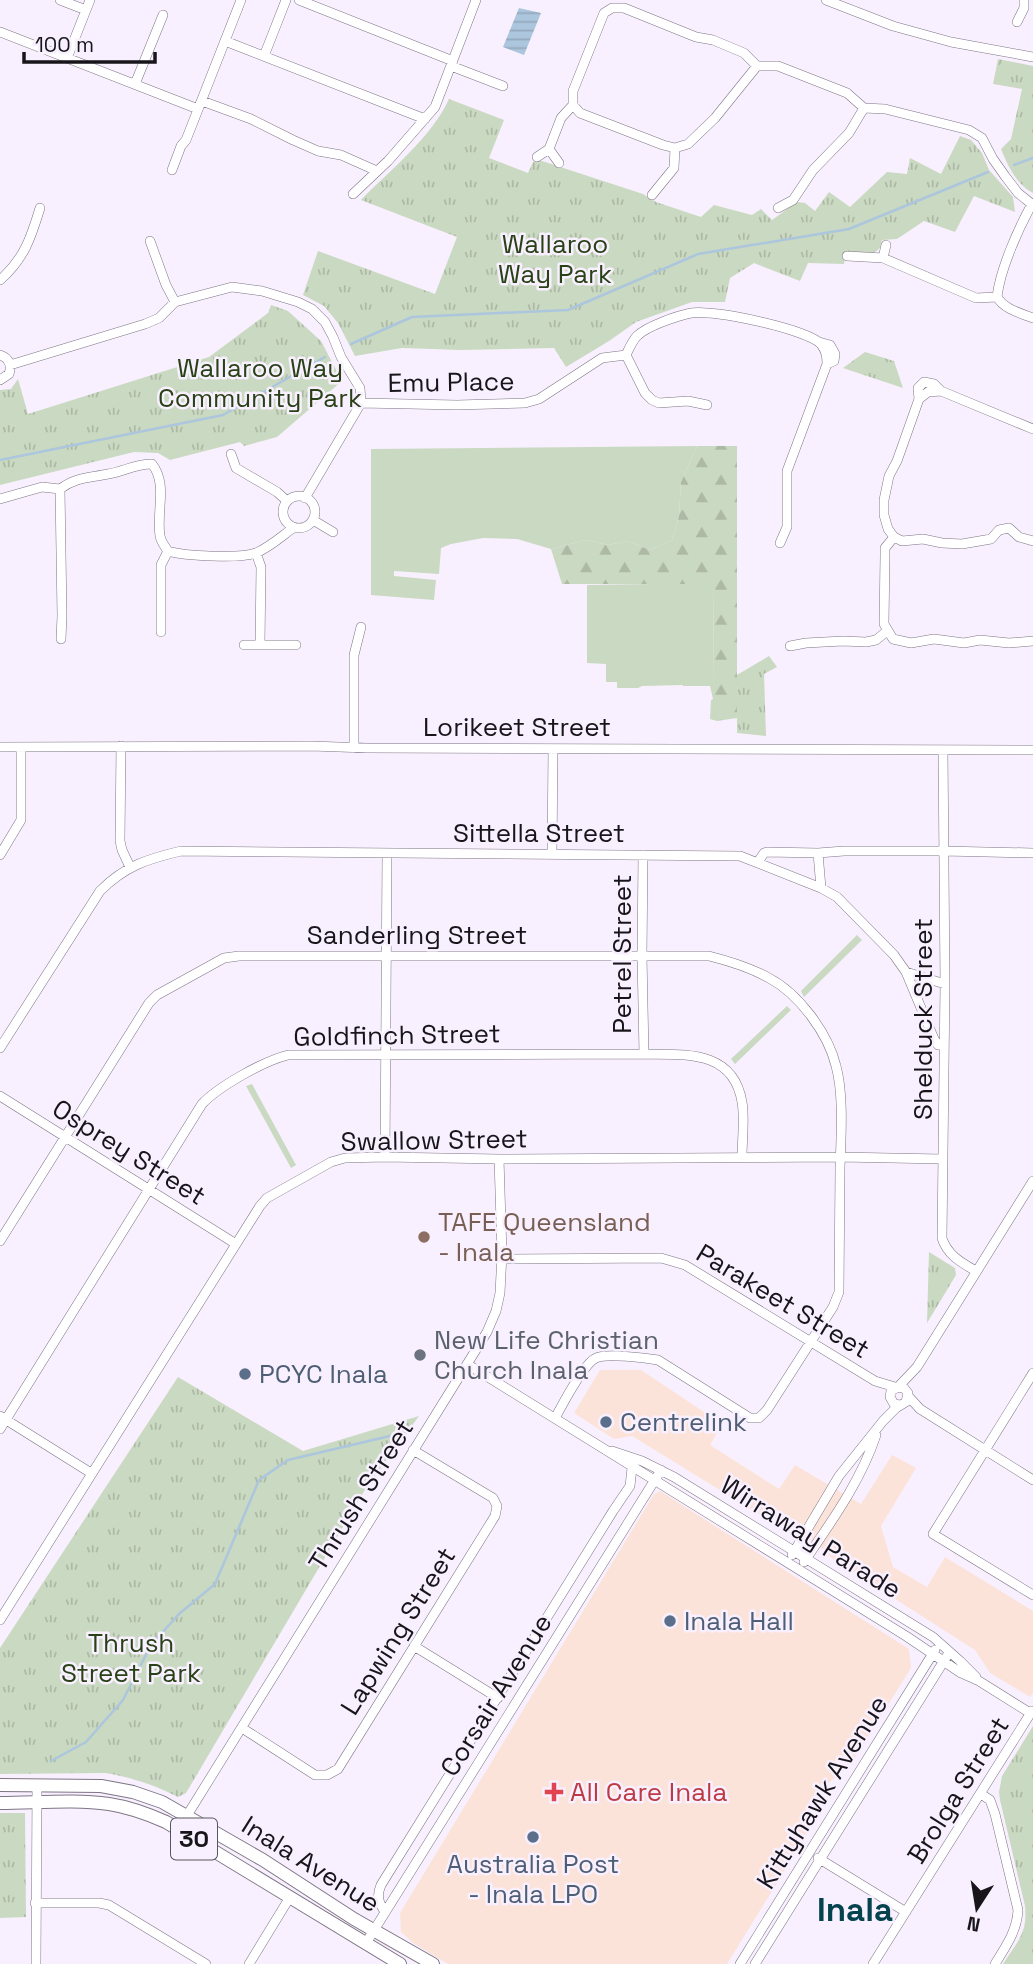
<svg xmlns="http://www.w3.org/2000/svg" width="1033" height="1964" font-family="'Space Grotesk',sans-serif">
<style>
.commercial{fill:#fce3da}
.grass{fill:#cad9c1}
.forest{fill:url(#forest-firs)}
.park{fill:url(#park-tufts)}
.water{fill:url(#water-rules)}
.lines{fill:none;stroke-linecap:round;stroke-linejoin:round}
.stream{stroke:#acc6dd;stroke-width:2.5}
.minor-casing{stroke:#7e7585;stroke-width:10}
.major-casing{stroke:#7e7585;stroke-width:14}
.minor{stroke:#fff;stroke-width:9}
.major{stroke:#fff;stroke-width:12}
.education-dot{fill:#8d6e63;stroke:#f8f0fe;stroke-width:2.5}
.worship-dot{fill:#6b7280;stroke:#f8f0fe;stroke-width:2.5}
.service-dot{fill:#5c6f8a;stroke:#f8f0fe;stroke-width:2.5}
.health-dot{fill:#e0444e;stroke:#f8f0fe;stroke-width:2.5}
.labels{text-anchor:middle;stroke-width:5;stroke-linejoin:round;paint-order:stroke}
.shield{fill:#f8f0fe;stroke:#5a565e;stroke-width:2}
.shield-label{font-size:24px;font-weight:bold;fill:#17141a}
.park-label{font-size:26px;fill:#294117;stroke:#f8f0fe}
.street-label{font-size:26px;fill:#17141a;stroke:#f8f0fe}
.education-label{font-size:26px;fill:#785e54;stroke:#f8f0fe;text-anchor:start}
.worship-label{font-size:26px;fill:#5b616d;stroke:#f8f0fe;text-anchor:start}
.service-label{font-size:26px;fill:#4e5e75;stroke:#f8f0fe;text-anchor:start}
.health-label{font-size:26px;fill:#be3a42;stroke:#f8f0fe;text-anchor:start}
.district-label{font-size:33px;font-weight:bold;fill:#04424e;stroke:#f8f0fe}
</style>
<defs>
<pattern id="forest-firs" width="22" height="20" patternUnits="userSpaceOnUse" patternTransform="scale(1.75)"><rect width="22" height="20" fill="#cad9c1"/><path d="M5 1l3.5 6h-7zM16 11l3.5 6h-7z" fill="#adb9a5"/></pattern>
<pattern id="park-tufts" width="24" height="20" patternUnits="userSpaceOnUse" patternTransform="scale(1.75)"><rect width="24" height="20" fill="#cad9c1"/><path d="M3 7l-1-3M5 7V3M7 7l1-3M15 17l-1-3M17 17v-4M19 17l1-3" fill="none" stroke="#adb9a5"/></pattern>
<pattern id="water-rules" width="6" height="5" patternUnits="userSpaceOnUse" patternTransform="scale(1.75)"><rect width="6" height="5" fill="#acc6dd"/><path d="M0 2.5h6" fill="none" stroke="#93a9bd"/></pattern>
</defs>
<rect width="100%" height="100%" fill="#f8f0fe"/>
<path class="commercial" d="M600 1370H641L722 1424 710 1445 779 1489 795 1465 861 1504 892 1455 916 1468 881 1526 893 1567 927 1587 945 1557 1033 1611V1693L1030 1697 990 1673 975 1650 834 1560 823 1549 790 1529H783L632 1436 614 1439 574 1413Z
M660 1491 909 1649 911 1668 852 1762 823 1788 816 1803 810 1827 801 1844 727 1964H448L413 1943 401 1932 400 1913 654 1494Z"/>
<path class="grass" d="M697 446 681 482 679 516 672 540 650 550 628 541 608 545 586 540 551 549 517 539 483 538 451 544 441 548 439 574 394 571V576L436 580 434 600 371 595V449Z
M714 583 713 686H683V685L642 686 638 688H617V682H606V664L587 663V585Z
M857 935 862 940 804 997 801 991Z
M787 1006 791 1010 735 1064 731 1059Z
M252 1084 296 1165 291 1168 246 1086Z"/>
<path class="forest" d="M697 446H737V718L717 721 710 719 711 700 713 699 710 686H713L714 584H562L551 549 586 540 608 545 628 541 650 550 672 540 679 516 681 482Z"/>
<path class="park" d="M998 59 1033 66V193C1016 184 1008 166 1001 149L1011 139 1022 89 993 84Z
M449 99 504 120 489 158 528 173 533 162 542 161 643 194 656 202 701 217 714 205 752 215 761 209 772 220 797 202 805 203 815 211 829 192 850 207 887 172 907 174 910 158 941 174 960 136 971 140 982 153 989 170 1013 197 1015 212 974 196 955 232 924 221 897 239 882 240 880 248 874 253 846 252 844 264 808 263 800 281 754 263 730 278 725 302H692L636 322 609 341 566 367 554 348 461 350 402 348 355 356 338 323 324 306 303 295 318 251 435 294 457 237 361 200C390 170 432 137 449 99Z
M271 305 288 311 321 341 342 381 277 437 244 446 240 442 170 460 158 453 134 452 0 485V390L11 389 18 379 28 414 209 357 268 313Z
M865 352 894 361 903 388 843 368Z
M769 656 777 667 764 674 766 736 737 733V675Z
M929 1252 955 1268 956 1275 927 1323Z
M178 1377 303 1451 419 1416 366 1488 186 1793 178 1797C155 1785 130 1777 105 1773L0 1774V1648Z
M1033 1726V1964H1003C1017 1942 1028 1933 1025 1906L1000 1800 999 1792 1002 1776Z
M0 1813H25L26 1917 0 1918Z"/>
<path class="water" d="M519 8 541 13 524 55 503 47Z"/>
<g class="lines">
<path class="stream" d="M1014 165 1033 158
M351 344 412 317 568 310 698 254 849 229 988 172
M0 460 223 415 325 357
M51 1761 86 1742 123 1700 151 1645 179 1614 215 1584 259 1480 288 1460 411 1431"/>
<g class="minor-casing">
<path id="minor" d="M60 0 86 10
M299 0 453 61
M826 0 893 26 951 42 1033 57
M1017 22 1024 8V0
M0 32 198 109
M225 41 425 119
M264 56 286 0
M67 58 90 0
M451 66 503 86
M135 84 163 15
M202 101 251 119 293 140 318 151 341 155 377 171
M573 105V91L604 13 612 8H624L696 37 713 40 744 53 757 66H778L847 93 864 108 885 109 969 130 982 138 993 159 1005 176 1018 193 1033 205
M573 105 580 113 663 145 675 148 688 144 715 118 757 66
M537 157 549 149
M559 163 549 149 561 118 573 105
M172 170 181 146 186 140 241 0
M353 194 388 161 435 107 476 0
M652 195 674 168 675 148
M1032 204C1018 229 1000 270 997 297 1004 309 1020 313 1033 318
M778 208 793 200 813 170 849 133 864 108
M150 241 166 285 175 302
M847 256 883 258 976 298 997 297
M883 258 886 245
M0 280C24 259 31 238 40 208
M819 342 830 345 835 354 834 361 827 364
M0 355C9 358 12 365 9 374L0 380
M626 355 645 393 652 400 659 403 688 401 707 405
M10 365 145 324 159 318 175 302 232 287 262 291 298 302 312 309 325 322 333 337 341 357 360 388 361 403 305 498
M919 399 918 388 924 382 934 384 941 391
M361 403 457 405 525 403 539 399 602 358 626 355C629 349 632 341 637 336 647 326 677 316 691 313 713 309 806 329 821 344 826 351 827 356 827 364L787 471V527L780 543
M1033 429 941 391 928 392 919 399 897 461 889 476 884 500V515L888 529 894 537 902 541 923 539 942 543 962 544 991 539 999 530 1009 528 1019 537 1033 541
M231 454 236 468 277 492 287 501
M60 489 62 616 61 639
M283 512a16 16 0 1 1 32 0a16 16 0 1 1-32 0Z
M0 499 42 487 60 489C76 477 89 478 108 474 125 471 135 464 152 464 168 484 156 512 160 536 161 541 165 547 168 551 184 556 241 559 256 553 270 547 282 536 293 528
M313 520 333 532
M894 537 885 548V556L884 624 893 639 911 643 934 639 964 643 980 640 1009 643 1033 641
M256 553 261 567 260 644
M161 632V565L168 551
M244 645H296
M790 646 806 643 843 641 866 642 876 640 887 631
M121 746 120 841 122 850 130 867
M0 747 311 746 367 748 1033 750
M354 748V655L361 627
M943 750 945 984 942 1238C947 1255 962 1263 976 1271
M818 853 821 888
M552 854 553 749
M0 855 21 820V747
M643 855 642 956 644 1054
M758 862 764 853 767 852 818 853 844 851H944L1033 853
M906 972 945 984
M0 1048 100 891C125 866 147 859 181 851L740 856 821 888 837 897 894 955 906 972 934 1039 938 1045H944
M0 1096 236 1244
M385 1157 387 854
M0 1241 149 1003 157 995 224 958 239 956H709C729 961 751 968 769 978 799 994 828 1033 836 1066 844 1095 841 1137 840 1168 840 1209 839 1250 839 1292L833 1307 767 1410 759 1418H750L658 1360C646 1358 606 1353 596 1358 583 1364 563 1404 555 1418
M502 1259 661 1258 685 1265 875 1381 895 1387
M467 1364 906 1636 961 1673 979 1681 1030 1713
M1033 1373 933 1534 1033 1595
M898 1387 917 1367 1033 1181
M908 1396 920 1409 1033 1480
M0 1416 91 1473
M0 1429 202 1104C219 1086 264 1061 288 1055L644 1054C684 1055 733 1049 742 1102 745 1119 742 1140 742 1157
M612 1451 642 1461 674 1477 933 1637 960 1661 976 1677
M792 1555 839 1476 883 1421 896 1408 906 1402 908 1393 904 1388 898 1387 891 1391 890 1397 894 1404 900 1405
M804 1562C831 1522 861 1481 876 1435
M0 1620 260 1206 267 1198 331 1162 345 1158 385 1157 499 1159 840 1157 942 1159
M414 1646 498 1698
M242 1728 315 1775H327L338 1769 495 1516 497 1506 493 1498 413 1450
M981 1794 990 1800 995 1814 1018 1910C1017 1931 1006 1946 995 1964
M178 1830 487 1332 496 1311 500 1293 502 1254 499 1159
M818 1858 906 1912
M35 1903H99L109 1905 206 1964
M385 1912C379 1903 376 1897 381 1885L613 1511 630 1486 632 1468
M366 1943 661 1470
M36 1964 37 1785
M249 1964 290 1897
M740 1964 935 1650
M755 1964 947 1656
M873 1964 1032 1711"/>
</g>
<g class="major-casing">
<path id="major" d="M0 1785 101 1786 133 1792 162 1802 263 1860 354 1919 433 1964
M0 1803C36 1803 74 1799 109 1804 129 1807 148 1814 166 1822L400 1964"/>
</g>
<use href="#minor" class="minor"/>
<use href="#major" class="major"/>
</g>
<circle class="education-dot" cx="424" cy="1237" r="7"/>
<circle class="worship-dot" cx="420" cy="1355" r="7"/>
<g class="service-dot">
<circle cx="245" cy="1374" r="7"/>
<circle cx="606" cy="1422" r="7"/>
<circle cx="670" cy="1621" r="7"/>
<circle cx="533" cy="1837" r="7"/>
</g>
<path class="health-dot" d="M550.5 1781.5h7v7h7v7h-7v7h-7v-7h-7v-7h7z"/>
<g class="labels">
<rect class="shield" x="171" y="1818.5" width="46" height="41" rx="5"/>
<g class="shield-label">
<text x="194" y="1847">30</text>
</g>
<g class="park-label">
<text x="555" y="253">Wallaroo<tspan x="555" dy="30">Way Park</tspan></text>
<text x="260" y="377">Wallaroo Way<tspan x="260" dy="30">Community Park</tspan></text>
<text x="131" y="1652">Thrush<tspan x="131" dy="30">Street Park</tspan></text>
</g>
<g class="street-label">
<text transform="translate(451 382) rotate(-1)" y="9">Emu Place</text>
<text x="517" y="736">Lorikeet Street</text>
<text x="539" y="842">Sittella Street</text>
<text x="417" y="944">Sanderling Street</text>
<text transform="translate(622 954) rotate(-90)" y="9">Petrel Street</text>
<text transform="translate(923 1019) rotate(-90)" y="9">Shelduck Street</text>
<text transform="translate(397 1035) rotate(-1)" y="9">Goldfinch Street</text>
<text transform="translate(434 1140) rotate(-1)" y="9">Swallow Street</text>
<text transform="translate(129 1152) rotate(32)" y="9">Osprey Street</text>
<text transform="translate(783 1301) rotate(31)" y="9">Parakeet Street</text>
<text transform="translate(361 1495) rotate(-58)" y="9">Thrush Street</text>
<text transform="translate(811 1537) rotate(32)" y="9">Wirraway Parade</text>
<text transform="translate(398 1631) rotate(-58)" y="9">Lapwing Street</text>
<text transform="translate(496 1695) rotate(-58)" y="9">Corsair Avenue</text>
<text transform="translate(958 1790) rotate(-58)" y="9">Brolga Street</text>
<text transform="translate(822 1792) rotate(-58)" y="9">Kittyhawk Avenue</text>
<text transform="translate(311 1864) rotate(32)" y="9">Inala Avenue</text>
</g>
<g class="education-label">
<text x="438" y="1231">TAFE Queensland<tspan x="438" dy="30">- Inala</tspan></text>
</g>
<g class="worship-label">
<text x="434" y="1349">New Life Christian<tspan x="434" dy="30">Church Inala</tspan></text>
</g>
<g class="service-label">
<text x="259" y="1383">PCYC Inala</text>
<text x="620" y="1431">Centrelink</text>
<text x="684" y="1630">Inala Hall</text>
<text x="533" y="1873" text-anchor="middle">Australia Post<tspan x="533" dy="30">- Inala LPO</tspan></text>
</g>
<g class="health-label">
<text x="570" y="1801">All Care Inala</text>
</g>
<g class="district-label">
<text x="855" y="1921">Inala</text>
</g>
</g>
<g transform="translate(977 1908) rotate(192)" stroke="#f8f0fe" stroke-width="5" paint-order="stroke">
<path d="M0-5L12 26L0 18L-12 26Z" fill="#17141a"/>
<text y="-10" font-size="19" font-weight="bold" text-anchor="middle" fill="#17141a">N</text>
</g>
<path d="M24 52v10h131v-10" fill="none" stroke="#17141a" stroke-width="3.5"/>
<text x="35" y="52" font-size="21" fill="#17141a" stroke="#f8f0fe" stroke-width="5" paint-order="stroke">100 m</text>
</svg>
